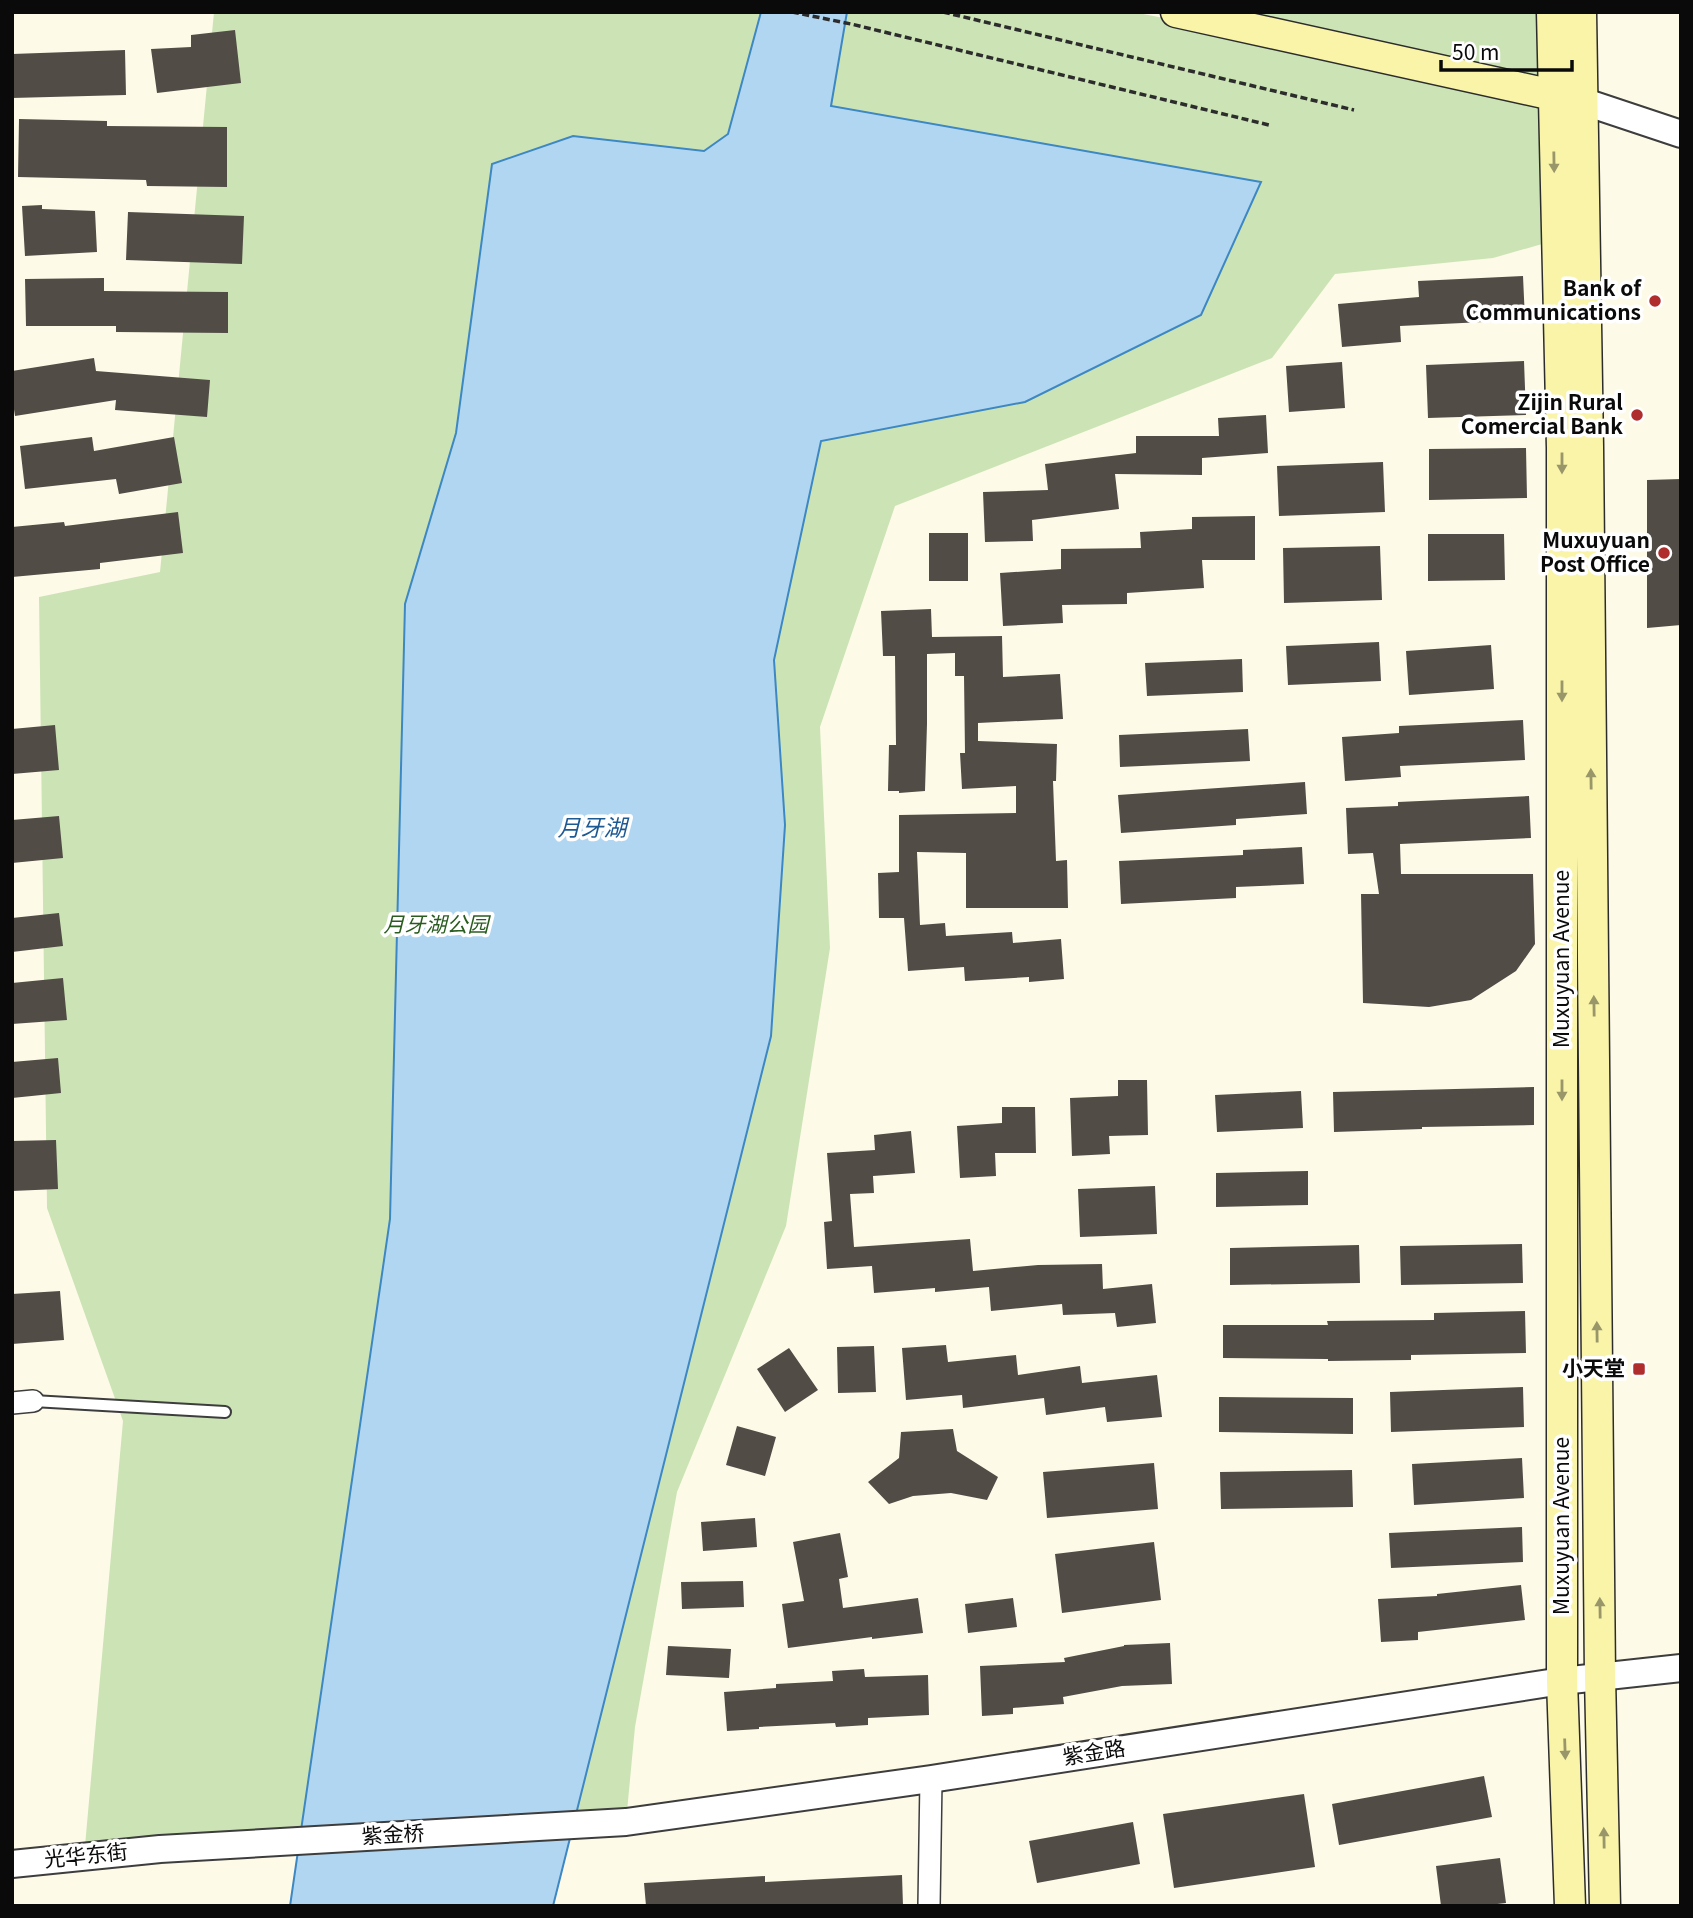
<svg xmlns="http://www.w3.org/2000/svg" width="1693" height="1918" font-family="Georgia,'Noto Sans SC',serif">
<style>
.green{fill:#cce4b5}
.water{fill:#b1d6f1;stroke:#3d87c3;stroke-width:2}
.building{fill:#524c47}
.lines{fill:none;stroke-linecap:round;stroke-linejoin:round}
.service-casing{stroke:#3d3d3d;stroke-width:14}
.minor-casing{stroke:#3d3d3d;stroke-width:24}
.tertiary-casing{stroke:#3d3d3d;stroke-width:30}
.secondary-casing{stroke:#2c2c2c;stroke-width:33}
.path{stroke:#2c2c2c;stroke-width:3.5;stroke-dasharray:7 3.5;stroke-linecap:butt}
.service{stroke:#fff;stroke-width:10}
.minor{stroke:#fff;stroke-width:21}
.tertiary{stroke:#fff;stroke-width:26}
.secondary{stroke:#f9f4a8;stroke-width:30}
.oneway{fill:#999669}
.poi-dot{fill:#af2d2d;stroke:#fff;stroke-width:2.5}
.labels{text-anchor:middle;stroke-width:7;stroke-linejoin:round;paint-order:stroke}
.poi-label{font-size:21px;font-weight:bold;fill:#0a0a0a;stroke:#fff;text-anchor:end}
.park-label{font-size:21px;font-style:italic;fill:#2a5c20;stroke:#fff}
.street-label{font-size:21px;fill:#0a0a0a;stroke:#fff}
.water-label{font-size:23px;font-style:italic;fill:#1d5992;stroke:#fff}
</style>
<rect width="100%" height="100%" fill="#fefae8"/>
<path class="green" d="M214 12H1133L1505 85 1176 12H1552L1556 240 1493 258 1335 274 1272 358 895 506 820 727 830 948 786 1226 677 1492 635 1727 626 1822 84 1857 123 1421 47 1208 39 597 160 572Z"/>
<path class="water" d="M761 12H847L831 106 1261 182 1201 315 1025 402 821 441 774 660 785 825 771 1036 553 1906H290L390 1219 405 604 456 433 492 164 573 136 704 151 728 134Z"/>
<path class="building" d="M235 30 241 83 157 93 151 49 191 47V35Z
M125 50 126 95 12 98V54Z
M19 119 107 121V126L227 127V187L147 186 146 180 18 177Z
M42 205V209L95 211 97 252 25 256 22 206Z
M128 212 244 216 242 264 126 260Z
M1523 276 1525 320 1400 326 1401 342 1342 347 1338 304 1419 297 1418 281Z
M104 278V291L228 292V333L116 332V326H26L25 279Z
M94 358 96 371 210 380 207 417 115 410 116 400 15 416 12 396V371Z
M1524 361 1526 415 1428 418 1426 365Z
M1342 362 1345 408 1289 412 1286 366Z
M1266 415 1268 453 1202 458V475L1115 474 1119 509 1032 520 1033 541 985 542 983 492 1048 490 1045 464 1136 453V436H1219L1218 418Z
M92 437 94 451 174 437 182 483 119 494 116 479 25 489 20 446Z
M1526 448 1527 498 1429 500V449Z
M1383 462 1385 512 1279 516 1277 466Z
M1681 479V625L1647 628V480Z
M178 512 183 553 100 563V569L12 577V527L64 522 65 526Z
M1255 516V560H1202L1204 588 1127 593V604L1062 605 1063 623 1003 626 1000 573 1061 569V549L1141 548 1140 532 1192 529V517Z
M929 533H968V581H929Z
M1428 534H1504L1505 580 1428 581Z
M1380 546 1382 600 1284 603 1283 548Z
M931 609 932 637 1002 636 1003 677 1060 674 1063 719 978 723V741L1057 744 1056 781H1053L1056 861 1067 860 1068 908H966V853L917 852 920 925 945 923 946 936 1012 932 1013 943 1061 939 1064 979 1029 982V977L965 981 964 967 908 971 904 918H879L878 873 899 872V815L1016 813V786L962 789 960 753H965L964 676H955V653L927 654V724L925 791 899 793V791H888L889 745H896L895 656H883L881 611Z
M1379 642 1381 681 1288 685 1286 646Z
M1491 645 1494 689 1409 695 1406 651Z
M1242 659 1243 692 1147 696 1145 663Z
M1523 720 1525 760 1400 766 1401 777 1345 781 1342 737 1399 733V726Z
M55 725 59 770 12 774V729Z
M1248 729 1250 761 1120 767 1119 735Z
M1305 782 1307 814 1236 819V825L1121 833 1118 795Z
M1529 796 1531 838 1400 844 1401 874H1533L1535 944 1516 971 1471 1000 1429 1007 1363 1003 1361 894H1379L1373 853 1348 854 1346 808 1398 806V802Z
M59 816 63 858 12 863V820Z
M1302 847 1304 884 1236 887V898L1121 904 1119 861 1243 855V850Z
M59 913 63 946 12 952V918Z
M63 978 67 1020 12 1024V983Z
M58 1058 61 1093 12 1098V1062Z
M1118 1080H1147L1148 1135 1109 1136 1110 1154 1072 1156 1070 1098 1118 1096Z
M1534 1087V1125L1422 1127V1129L1334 1132 1333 1092Z
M1301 1091 1303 1128 1217 1132 1215 1095Z
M1002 1107H1035L1036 1153H995L996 1176 960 1178 957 1126 1002 1123Z
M911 1131 915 1173 873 1176 874 1193 850 1194 854 1247 970 1239 973 1271 1038 1265 1102 1264 1103 1289 1152 1284 1156 1323 1117 1327 1115 1313 1063 1315 1062 1304 991 1311 989 1287 935 1292V1288L874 1293 872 1266 827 1269 824 1222 832 1221 827 1153 875 1150 874 1135Z
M56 1140 58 1189 12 1191V1141Z
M1308 1171V1205L1216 1207V1173Z
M1155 1186 1157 1234 1080 1237 1078 1189Z
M1522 1244 1523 1283 1401 1285 1400 1246Z
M1359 1245 1360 1283 1230 1285V1248Z
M60 1291 64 1340 12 1344V1294Z
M1525 1311 1526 1353 1411 1355V1360L1328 1361V1359L1223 1358V1325H1328L1327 1321 1434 1320V1313Z
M946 1345 948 1362 1016 1355 1018 1375 1080 1366 1082 1383 1157 1375 1162 1417 1107 1422 1105 1407 1046 1415 1044 1398 963 1408 962 1395 906 1400 902 1348Z
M874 1346 876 1392 838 1393 837 1347Z
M789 1348 818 1390 785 1412 757 1369Z
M1523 1387 1524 1427 1391 1432 1390 1392Z
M1219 1397 1353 1398V1434L1219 1432Z
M737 1426 776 1437 765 1476 726 1465Z
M953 1429 957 1451 998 1477 987 1500 951 1493 913 1496 889 1504 868 1482 899 1458 901 1432Z
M1522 1458 1524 1498 1414 1505 1412 1464Z
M1154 1463 1158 1509 1047 1518 1043 1472Z
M1352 1470 1353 1507 1221 1509 1220 1472Z
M755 1518 757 1547 703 1551 701 1522Z
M1522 1527 1523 1562 1391 1568 1389 1533Z
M840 1533 848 1577 839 1579 843 1608 918 1598 923 1633 872 1639V1637L788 1648 782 1604 804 1601 793 1542Z
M1154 1542 1161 1600 1062 1613 1055 1554Z
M743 1581 744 1607 682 1609 681 1582Z
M1521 1585 1525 1620 1418 1632V1640L1381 1642 1378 1599 1437 1596V1594Z
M1013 1598 1017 1627 968 1633 965 1604Z
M1170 1643 1172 1684 1122 1686 1063 1697 1064 1704 1013 1708V1714L982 1716 980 1666 1065 1662 1064 1658 1124 1646V1645Z
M668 1646 731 1649 729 1678 666 1675Z
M864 1669 865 1677 928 1675 929 1715 868 1718V1725L836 1727 835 1723 759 1727V1729L727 1731 724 1692 776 1688V1684L833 1681 832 1671Z
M1484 1776 1492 1817 1339 1845 1332 1804Z
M1304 1794 1315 1867 1174 1888 1163 1814Z
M1133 1822 1140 1864 1037 1883 1029 1841Z
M1500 1858 1506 1903 1480 1906H1441L1436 1866Z
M902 1875 903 1906H646L644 1883 765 1876V1882Z"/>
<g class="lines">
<g class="service-casing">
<path id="service" d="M33 1401 225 1412"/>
</g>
<g class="minor-casing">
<path id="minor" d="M12 1403 33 1401
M929 1906 931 1779"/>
</g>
<g class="tertiary-casing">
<path id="tertiary" d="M1582 101 1681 134
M12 1864 160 1849 626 1822 931 1779 1562 1681 1681 1668"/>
</g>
<g class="secondary-casing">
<path id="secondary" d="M1176 12 1571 99
M1552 12 1562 448V1681L1570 1906
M1581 12 1588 447 1600 1676 1605 1906"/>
</g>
<path class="path" d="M792 12 851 24 1269 125
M943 12 1354 110"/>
<use href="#service" class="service"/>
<use href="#minor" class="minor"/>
<use href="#tertiary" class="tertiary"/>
<use href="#secondary" class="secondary"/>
</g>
<defs><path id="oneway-solid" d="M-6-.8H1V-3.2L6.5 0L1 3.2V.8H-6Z" transform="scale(1.75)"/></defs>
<g class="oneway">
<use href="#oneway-solid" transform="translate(1554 162) rotate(89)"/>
<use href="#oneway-solid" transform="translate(1562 463) rotate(90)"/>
<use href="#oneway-solid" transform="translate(1562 691) rotate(90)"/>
<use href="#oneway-solid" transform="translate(1591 779) rotate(-91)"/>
<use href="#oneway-solid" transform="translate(1594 1006) rotate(-91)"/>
<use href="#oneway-solid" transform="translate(1562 1090) rotate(90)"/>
<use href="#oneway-solid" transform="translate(1597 1332) rotate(-91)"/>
<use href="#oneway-solid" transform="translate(1600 1608) rotate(-91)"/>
<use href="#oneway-solid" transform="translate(1565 1749) rotate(88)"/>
<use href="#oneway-solid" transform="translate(1604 1838) rotate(-91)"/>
</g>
<g class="poi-dot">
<circle cx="1655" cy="301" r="7"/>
<circle cx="1637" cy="415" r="7"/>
<circle cx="1664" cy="553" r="7"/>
<rect x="1632" y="1362" width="14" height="14" rx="3.5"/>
</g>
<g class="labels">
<g class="poi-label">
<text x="1641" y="296">Bank of<tspan x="1641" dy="24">Communications</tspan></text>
<text x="1623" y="410">Zijin Rural<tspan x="1623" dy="24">Comercial Bank</tspan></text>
<text x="1650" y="548">Muxuyuan<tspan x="1650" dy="24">Post Office</tspan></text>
<text x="1625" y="1376">小天堂</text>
</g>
<g class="park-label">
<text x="436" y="932">月牙湖公园</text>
</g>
<g class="street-label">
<text transform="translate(1562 959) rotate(-90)" y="7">Muxuyuan Avenue</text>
<text transform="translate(1562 1526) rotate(-90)" y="7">Muxuyuan Avenue</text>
<text transform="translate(1094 1753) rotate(-9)" y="7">紫金路</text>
<text transform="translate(393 1835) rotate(-3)" y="7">紫金桥</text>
<text transform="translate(86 1856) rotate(-6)" y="7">光华东街</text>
</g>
<g class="water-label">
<text x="592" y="836">月牙湖</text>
</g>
</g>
<rect width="1693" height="1918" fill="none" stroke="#0a0a0a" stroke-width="28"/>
<path d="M1441 60v10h131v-10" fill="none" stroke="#0a0a0a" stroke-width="3.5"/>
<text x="1452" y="60" font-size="21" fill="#0a0a0a" stroke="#ffffff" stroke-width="5" paint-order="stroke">50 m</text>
</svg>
